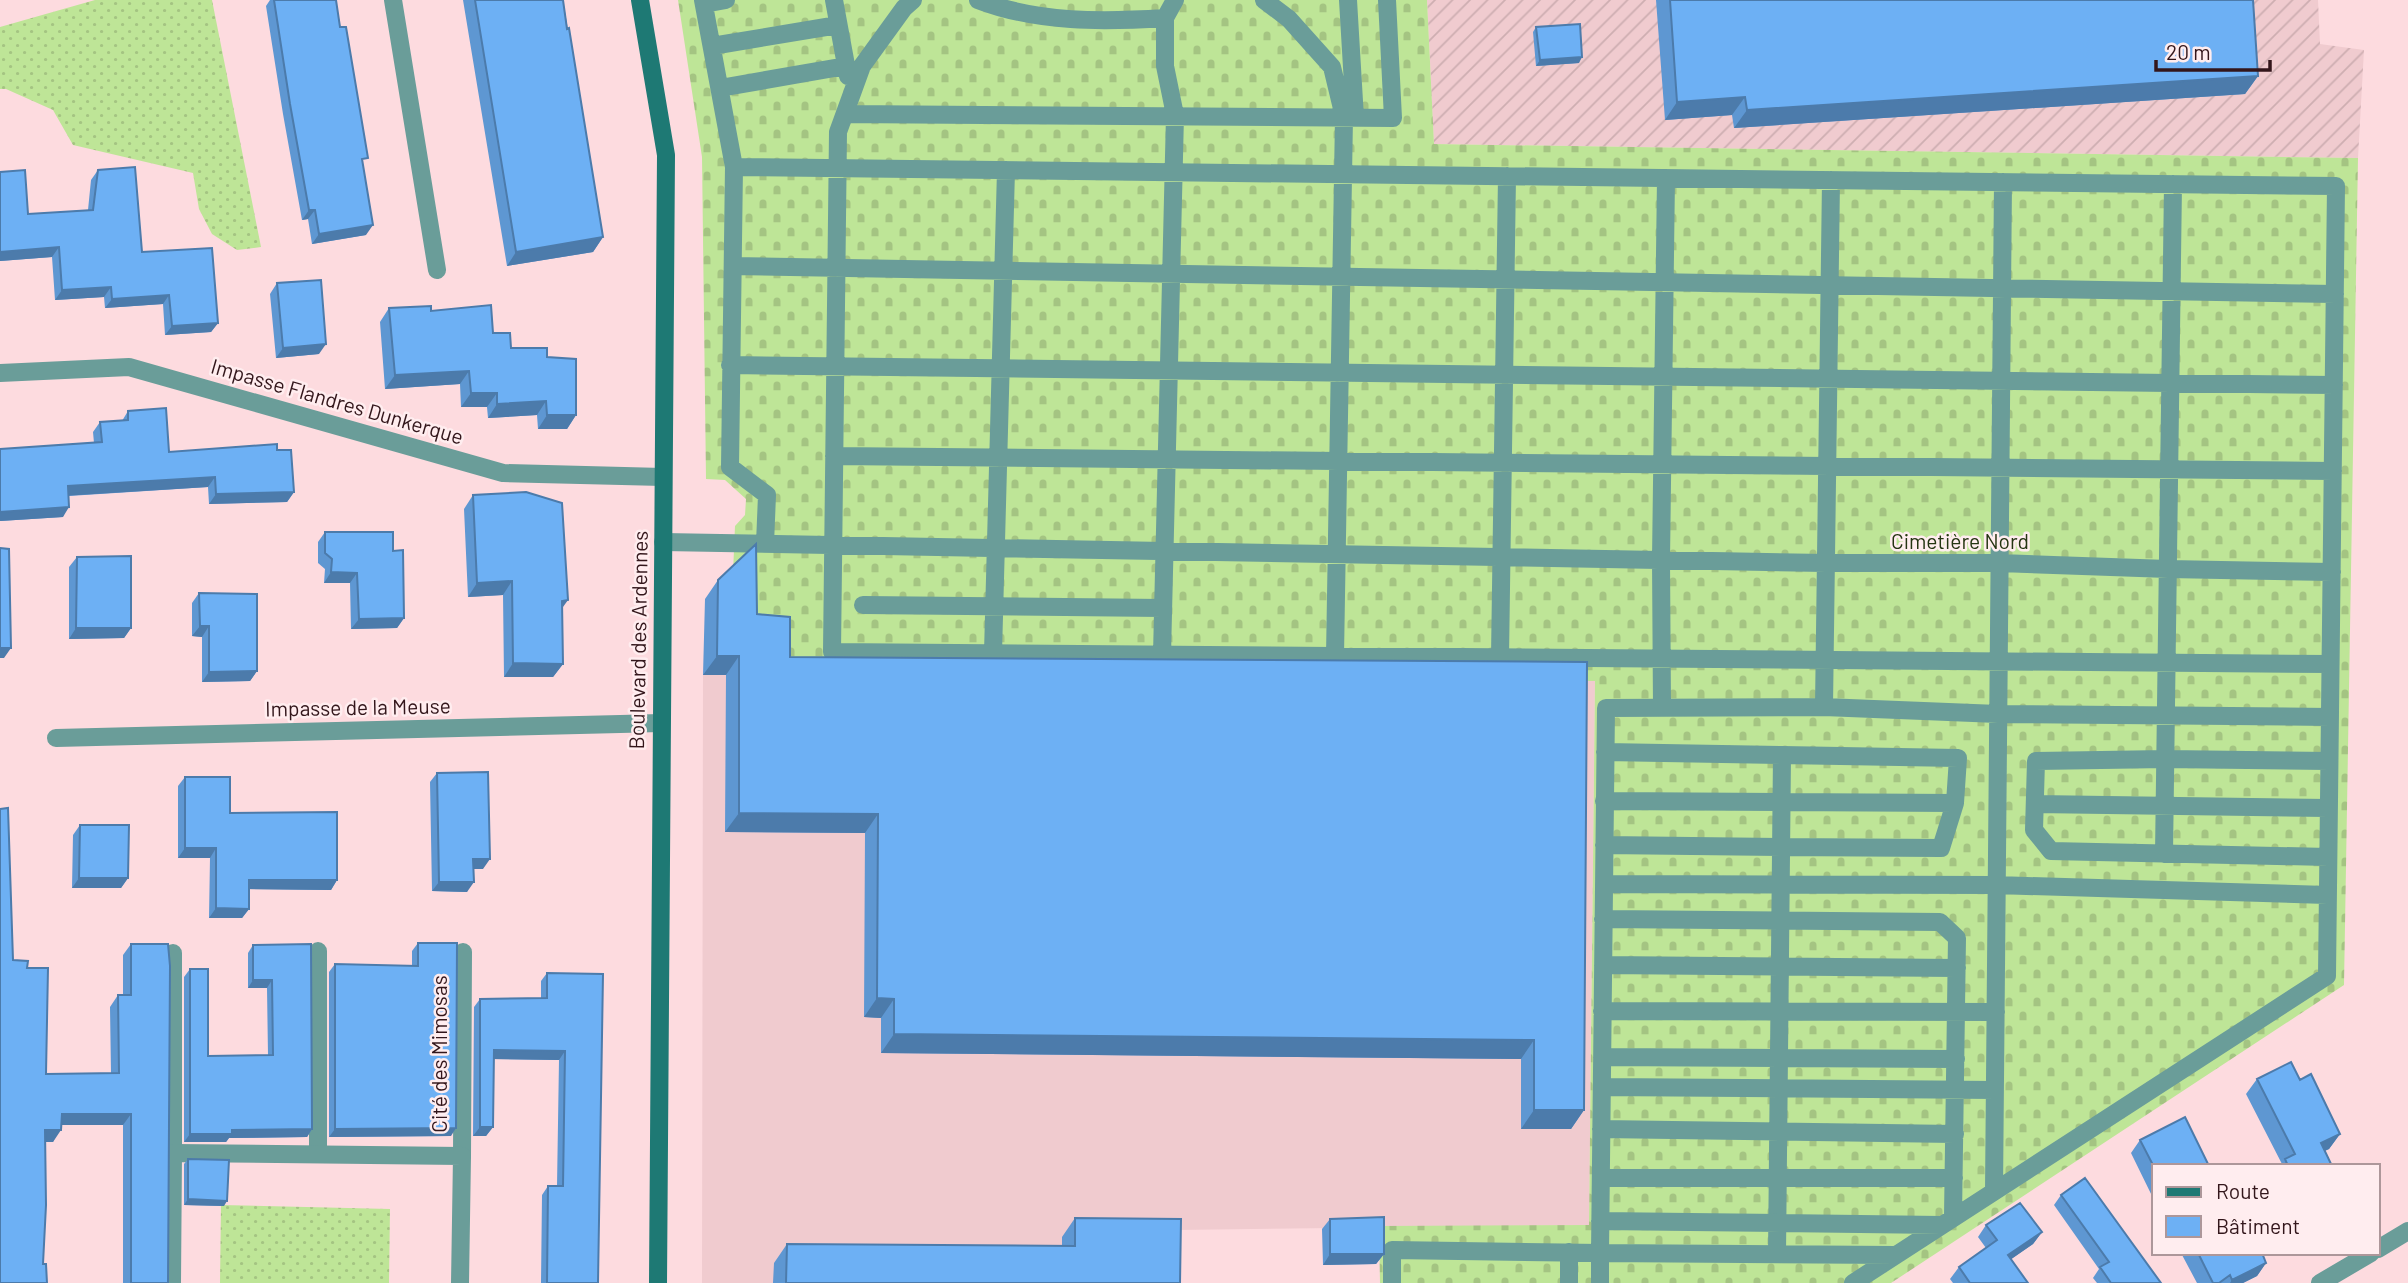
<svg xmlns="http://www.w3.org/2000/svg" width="2408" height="1283" font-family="Barlow,sans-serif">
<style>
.built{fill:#f0cbcf}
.industrial{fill:url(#industrial-furrows)}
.grass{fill:url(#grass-dots)}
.cemetery{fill:url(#cemetery-stones)}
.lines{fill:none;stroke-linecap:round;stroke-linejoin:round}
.service{stroke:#6a9d99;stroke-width:18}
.minor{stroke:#6a9d99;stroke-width:18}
.secondary{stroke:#1e7974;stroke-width:18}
.wall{fill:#5e97d2}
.shaded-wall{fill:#4c7bab}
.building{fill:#6db0f4;stroke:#4c7bab;stroke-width:2}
.labels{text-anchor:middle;stroke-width:5;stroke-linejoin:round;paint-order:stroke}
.street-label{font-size:21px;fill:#33161b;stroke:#ffedef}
.park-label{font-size:21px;fill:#253512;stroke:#ffedef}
</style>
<defs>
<pattern id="industrial-furrows" width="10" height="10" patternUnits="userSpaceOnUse" patternTransform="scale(1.75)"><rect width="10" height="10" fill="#f0cbcf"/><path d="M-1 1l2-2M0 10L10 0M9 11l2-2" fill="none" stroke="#ceaeb1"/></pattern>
<pattern id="grass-dots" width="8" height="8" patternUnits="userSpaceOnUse" patternTransform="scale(1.75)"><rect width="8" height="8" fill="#bee597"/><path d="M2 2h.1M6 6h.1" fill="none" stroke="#a4c482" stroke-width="1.8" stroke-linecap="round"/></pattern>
<pattern id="cemetery-stones" width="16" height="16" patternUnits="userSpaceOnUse" patternTransform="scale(1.75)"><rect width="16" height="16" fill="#bee597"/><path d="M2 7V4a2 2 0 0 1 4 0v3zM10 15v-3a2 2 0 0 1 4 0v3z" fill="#a4c482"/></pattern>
</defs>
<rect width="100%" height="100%" fill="#fddbdf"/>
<path class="built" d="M703 675 1595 680 1589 1225 1177 1230 1175 1283H702Z"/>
<path class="industrial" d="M1427 0H2318L2320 44 2364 50 2358 158 1434 144Z"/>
<path class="grass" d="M95 0H212L261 247 237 250 212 234 199 209 193 173 73 145 53 110 6 89H0V27Z
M221 1205 390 1209 389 1283H220Z"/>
<path class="cemetery" d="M678 0H1427L1434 144 2358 158 2344 985 1891 1283H1380L1379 1226 1589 1225 1595 681 777 676 744 633 733 573 735 526 745 515 746 499 725 480 706 479 702 157Z"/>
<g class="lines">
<path class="service" d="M393 0 437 270
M703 0 734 167 730 467 767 495 765 544
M834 0 848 76
M913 0 904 8 862 66 838 132 832 652 2330 664
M978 0C1038 23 1103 22 1165 18
M1264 0 1289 19 1332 67 1344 117 1335 656
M1348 0 1355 118
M704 4 726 0
M712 46 838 25
M720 88 846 66
M845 114 1393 118 1387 0
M734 167 2336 186 2327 976 1853 1283
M733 266 2335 294
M730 365 2334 385
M834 456 2333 471
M663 542 1826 563H2000L2168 569 2332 572
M863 605 1163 608
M993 653 1006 170
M1162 655 1175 115 1165 66V18L1175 0
M1500 657 1507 176
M1824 707 1831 180
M1662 708 1661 560 1666 178
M1605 752 1782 755
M1604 801 1955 803
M2035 804 2328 808
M1604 845 1781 847 1941 848 1955 803 1958 758 1782 755C1781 921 1778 1088 1777 1254
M2164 854 2173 184
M2328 857 2051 851 2034 830 2036 761 2166 759 2329 761
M1604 884 1996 885 2327 895
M1603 919 1940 922 1957 938 1953 1217
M1603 965 1957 968
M1602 1011 1996 1012
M1602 1057 1956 1059
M1602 1087 1995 1090
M1601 1129 1955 1134
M173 1153V953
M318 1154V951
M462 1156 463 952
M1601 1178H1954
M1994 1191 2003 182
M1600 1221 1941 1225
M1569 1252V1283
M1392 1283V1250L1600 1253 1606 708 1824 707 1998 714 2330 717
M1600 1283V1253L1895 1255"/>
<path class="minor" d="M0 373 129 367 503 473 663 477
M56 738 661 723
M2378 1249 2408 1231
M172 1283 173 1153 462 1156 460 1283
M2320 1283 2371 1253"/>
<path class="secondary" d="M640 0 666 155 658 1283"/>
</g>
<path class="wall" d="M270 0H336L363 165 366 235 312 244 308 219 302 220 283 114 266 6Z
M463 0H563L603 237 593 252 507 266Z
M1656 0H2253L2258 76 2245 94 1734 128 1732 115 1665 120Z
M1536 27 1579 63 1536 66 1533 32Z
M98 170 142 252 218 323 211 332 165 335 163 304 105 308 104 297 55 300 52 257 0 261V172L28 214 88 210 91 180Z
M277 283 319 354 276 358 270 294Z
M389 308 431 311 493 333 511 348 547 357 576 415 567 429H538L537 415 488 418 487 407H461L460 384 385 389 380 322Z
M128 411 169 452 277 450 294 492 287 502 209 504 208 487 69 496 63 517 0 521 94 443 93 432 100 422 122 421Z
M473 495 562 609 563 664 553 677H504L503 595 468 597 464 509Z
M325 532 393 551 404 618 397 628 351 629 350 583H324L325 569 318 563V542Z
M77 557 131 628 124 638 69 639V567Z
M718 580 757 614 790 657 1587 662 1584 1110 1571 1129H1521V1059L881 1053V1018L864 1017 865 833 725 832 726 675H703L705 599Z
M199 593 257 671 250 681 202 682V637L192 636V603Z
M437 773 483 869H474L467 892 432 891 430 782Z
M185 777 230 813 337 880 331 890 249 889V909L242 918H209L210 858H178V786Z
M80 825 128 878 121 888H72L73 835Z
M418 943 451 1136 329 1137V972L335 964 412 966V951Z
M131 944 168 1283H123V1125H61L53 1142H46L13 960 27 968 46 1074 111 1073 110 1007 118 995H123V955Z
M311 944 312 1129 307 1137 229 1138 226 1142H184V977L190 969 208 1056 268 1055 267 988H248V953L253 945Z
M547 973 603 974 598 1283H541L542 1195 548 1186H557L559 1060 494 1059 493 1127 486 1136H473L474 1007 480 999 541 998V981Z
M2257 1079 2300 1080 2340 1134 2329 1149 2324 1151 2332 1166H2280L2282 1164 2246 1094Z
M2140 1140 2154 1166V1200L2131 1153Z
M188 1159 224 1206 184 1205V1164Z
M2061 1195 2161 1283H2097L2093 1278 2099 1269 2054 1205Z
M1075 1218 1180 1283H773L774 1263 787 1244 1062 1246V1237Z
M1330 1219 1384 1254 1376 1264 1323 1265 1322 1229Z
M1986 1225 2042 1232 2033 1244 2011 1259 2028 1283H1953L1950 1279 1959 1267 1986 1248 1978 1237Z
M2181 1253H2262L2266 1263 2257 1276 2243 1283H2197Z"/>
<path class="shaded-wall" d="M1582 57 1579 63 1536 66 1540 60Z
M2258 76 2245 94 1734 128 1747 110Z
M1745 97 1732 115 1665 120 1677 102Z
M309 210H315L308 219 302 220Z
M373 225 366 235 312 244 319 234Z
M603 237 593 252 507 266 516 252Z
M59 247 52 257 0 261V252Z
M111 287 104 297 55 300 62 290Z
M169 295 163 304 105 308 112 299Z
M218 323 211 332 165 335 172 326Z
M326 344 319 354 276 358 283 348Z
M469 371 460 384 385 389 395 375Z
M471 393H497L487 407H461Z
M546 401 537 415 488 418 497 404Z
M547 415H576L567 429H538Z
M215 477 208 487 62 496 68 486Z
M294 492 287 502 209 504 216 494Z
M69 507 63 517 0 521V512Z
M331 572 357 573 350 583H324Z
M512 581 503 595 468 597 477 583Z
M568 600 558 614 562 601Z
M404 618 397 628 351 629 359 619Z
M200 626H209L202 637 192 636Z
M76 628H131L124 638 69 639Z
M0 648H11L4 658H0Z
M717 656H739L726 675H703Z
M513 663 563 664 553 677H504Z
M257 671 250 681 202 682 209 672Z
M739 813 878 814 865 833 725 832Z
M185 848H216L210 858H178Z
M473 859H490L483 869H467Z
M79 878H128L121 888H72Z
M249 880H337L331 890 243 889Z
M439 882H474L467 892 432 891Z
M216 908 249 909 242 918H209Z
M253 980H272L267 988H248Z
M877 998 894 999 881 1018 864 1017Z
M894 1034 1534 1040 1521 1059 881 1053Z
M494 1050 565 1051 559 1060 488 1059Z
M1534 1110H1584L1571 1129H1521Z
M62 1114H131L123 1125H54Z
M480 1127H493L486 1136H473Z
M456 1128 451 1136 329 1137 335 1129Z
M312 1129 307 1137 229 1138 226 1142H184L190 1134 232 1130Z
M45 1130H61L53 1142H37Z
M2340 1134 2329 1149 2310 1158 2321 1143Z
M188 1199 227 1201 224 1206 184 1205Z
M2042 1232 2033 1244 2000 1267 2008 1255Z
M1330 1254H1384L1376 1264 1323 1265Z
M2266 1263 2257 1276 2243 1283H2230L2232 1280Z"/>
<path class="building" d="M274 0H336L340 27H346L368 158 362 159 373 225 319 234 315 210H309L290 104Z
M475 0H563L567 29 569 28 603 237 516 252Z
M1670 0H2253L2258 76 1747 110 1745 97 1677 102Z
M1580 24 1582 57 1540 60 1536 27Z
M135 167 142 252 212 248 218 323 172 326 169 295 112 299 111 287 62 290 59 247 0 252V172L25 170 28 214 93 210 98 170Z
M321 280 326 344 283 348 277 283Z
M491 305 493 333H510L511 348H547V357L576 359V415H547L546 401 497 404V393H471L469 371 395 375 389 308 431 306V311Z
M166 408 169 452 277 444V450H291L294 492 216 494 215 477 68 486 69 507 0 512V449L102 442 100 422 128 420V411Z
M526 492 562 503 568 600 562 601 563 664 513 663 512 581 477 583 473 495Z
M325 532H393V551L403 550 404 618 359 619 357 573 331 572 332 559 325 553Z
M756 544 757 614 790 617V657L1587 662 1584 1110H1534V1040L894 1034V999L877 998 878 814 739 813V656H717L718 580Z
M0 548 9 549 11 648H0Z
M131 556V628H76L77 557Z
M199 593 257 594V671L209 672V626H200Z
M488 772 490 859H473L474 882H439L437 773Z
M185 777H230V813L337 812V880H249V909L216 908V848H185Z
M8 808 13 960 28 961 27 968H48L46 1074 119 1073 118 995H131V944H168L170 966 168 1283H131V1114H62L61 1130H45L46 1205 43 1264H46L47 1283H0V809Z
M80 825H129L128 878H79Z
M418 943H457L456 1128 335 1129V964L418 966Z
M311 944 312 1129 232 1130V1134H190V969H208V1056L273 1055 272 980H253V945Z
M547 973 603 974 598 1283H547L548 1186H563L565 1051 494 1050 493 1127H480V999L547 998Z
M2291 1062 2300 1080 2311 1074 2340 1134 2321 1143 2332 1166H2288L2285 1159 2295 1154 2257 1079Z
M2185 1117 2209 1166H2154V1167L2140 1140Z
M188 1159 229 1160 227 1201 188 1199Z
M2085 1178 2161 1283H2111L2100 1267 2109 1262 2061 1195Z
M2020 1203 2042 1232 2008 1255 2028 1283H1970L1959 1267 1997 1240 1986 1225Z
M1384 1217V1254H1330V1219Z
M1075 1218 1181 1219 1180 1283H786L787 1244 1075 1246Z
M2198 1253H2262L2266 1263 2232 1280 2230 1275 2219 1283H2213Z"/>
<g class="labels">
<g class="street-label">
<text transform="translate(337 402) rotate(16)" y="7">Impasse Flandres Dunkerque</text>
<text transform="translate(639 640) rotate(-89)" y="7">Boulevard des Ardennes</text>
<text transform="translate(358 708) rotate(-1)" y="7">Impasse de la Meuse</text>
<text transform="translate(440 1054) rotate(-90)" y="7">Cité des Mimosas</text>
</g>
<g class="park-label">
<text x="1960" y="549">Cimetière Nord</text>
</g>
</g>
<rect x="2152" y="1164" width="228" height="91" fill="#ffedef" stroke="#ad979a" stroke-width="2"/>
<rect x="2166" y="1187" width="35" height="10" fill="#1e7974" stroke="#ad979a" stroke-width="2"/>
<text x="2216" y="1199" font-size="21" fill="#33161b">Route</text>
<rect x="2166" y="1216" width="35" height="21" fill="#6db0f4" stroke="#ad979a" stroke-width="2"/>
<text x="2216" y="1234" font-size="21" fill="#33161b">Bâtiment</text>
<path d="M2156 60v10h114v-10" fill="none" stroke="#33161b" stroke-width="3.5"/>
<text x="2166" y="60" font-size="21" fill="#33161b" stroke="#ffedef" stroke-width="5" paint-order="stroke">20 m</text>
</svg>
